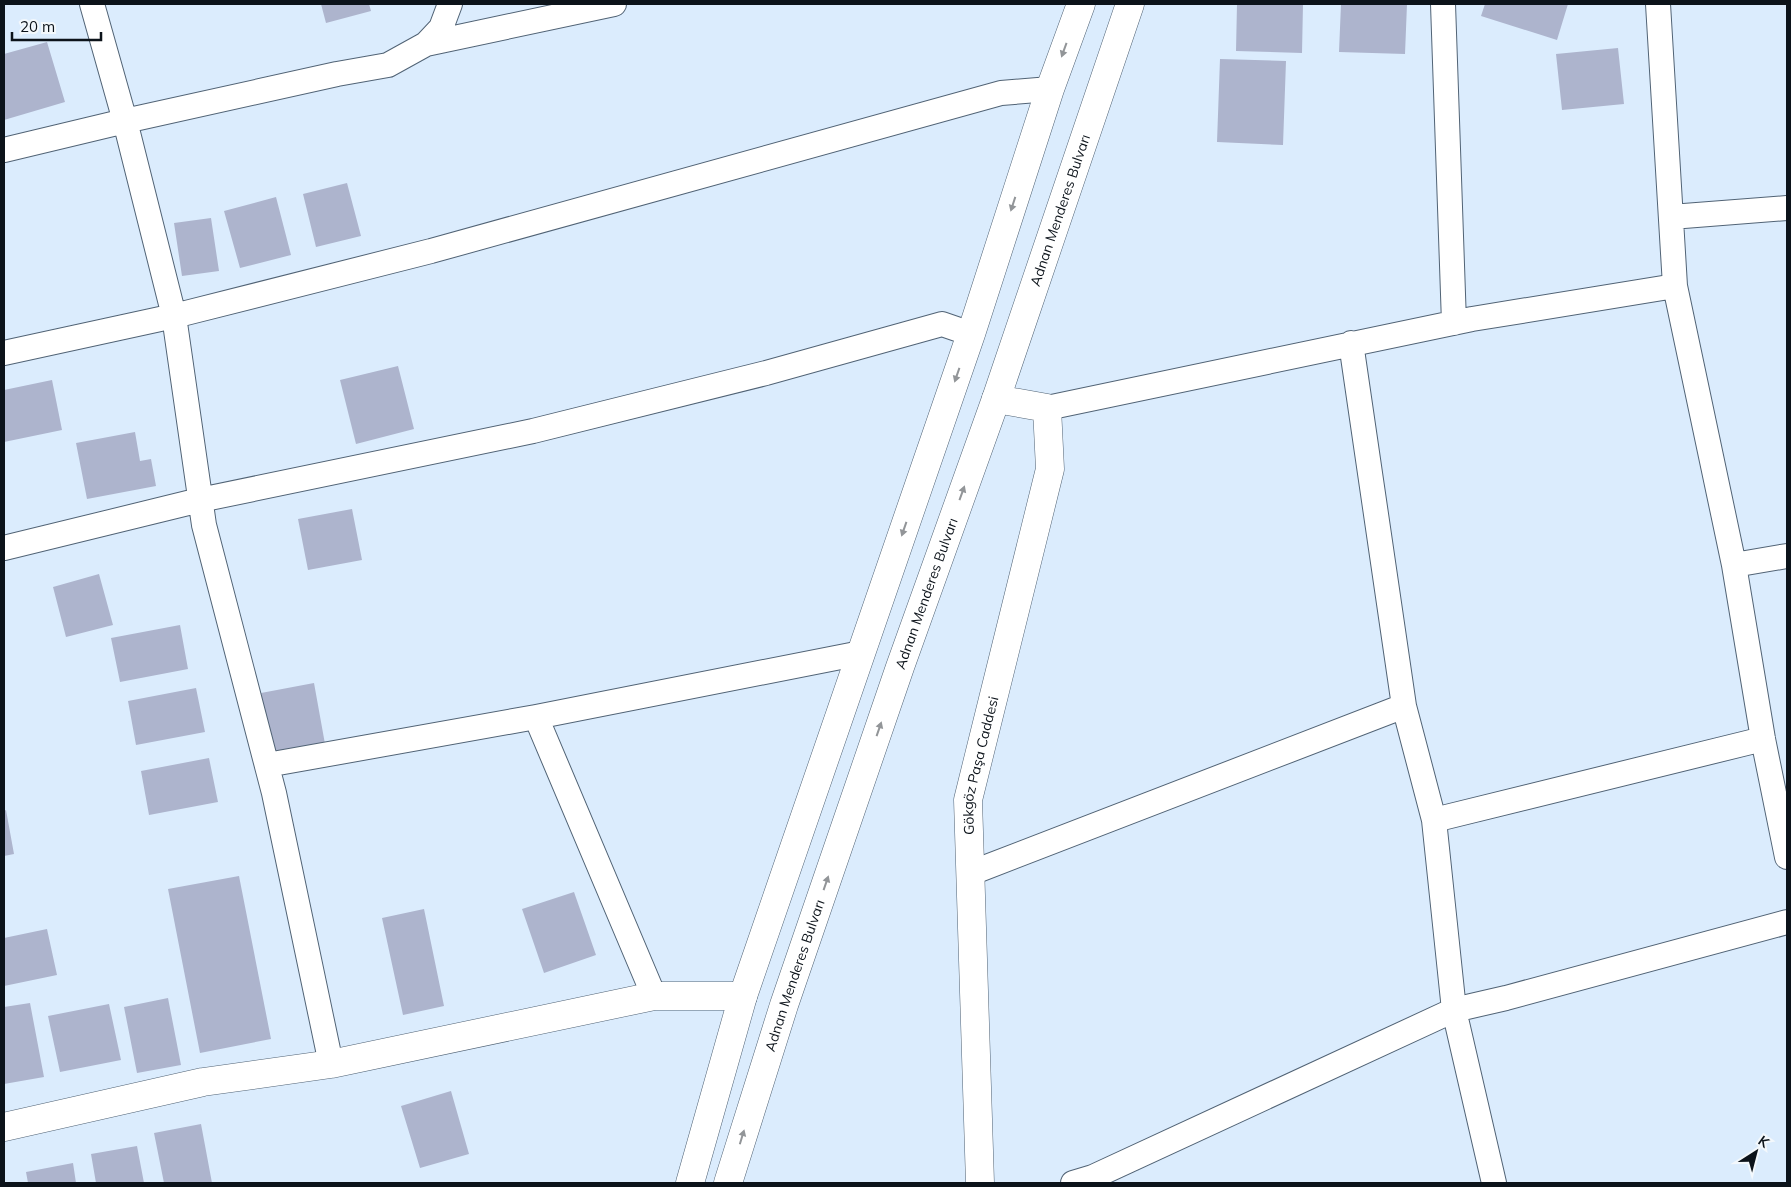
<svg xmlns="http://www.w3.org/2000/svg" width="1791" height="1187" font-family="Mulish,sans-serif">
<style>
.building{fill:#adb4cd}
.lines{fill:none;stroke-linecap:round;stroke-linejoin:round}
.street-casing{stroke:#516375;stroke-width:26}
.secondary-casing{stroke:#516375;stroke-width:29}
.street{stroke:#fff;stroke-width:24}
.secondary{stroke:#fff;stroke-width:28}
.oneway{fill:#929598}
.labels{text-anchor:middle;stroke-width:4.5;stroke-linejoin:round;paint-order:stroke}
.street-label{font-size:14px;fill:#0c131a;stroke:#f3f8fc}
</style>
<rect width="100%" height="100%" fill="#dbecfd"/>
<path class="building" d="M321 4H369L371 11 326 23Z
M1237 4H1303L1302 53 1236 51Z
M1341 4H1407L1405 54 1339 52Z
M1485 4H1568L1557 40 1481 16Z
M47 42 65 102 4 120V54Z
M1618 48 1624 104 1562 110 1556 54Z
M1220 59 1286 61 1283 145 1217 142Z
M347 183 361 236 316 247 303 194Z
M276 197 291 255 240 268 224 211Z
M211 218 219 271 182 276 174 223Z
M398 366 414 429 356 444 340 380Z
M52 380 62 430 4 442V390Z
M135 432 140 461 151 459 156 486 87 499 76 443Z
M352 509 362 560 308 570 298 519Z
M99 574 113 625 66 637 53 587Z
M180 625 188 669 120 682 111 638Z
M314 683 325 744 272 754 261 693Z
M196 688 205 732 136 745 128 701Z
M209 758 218 802 149 815 141 771Z
M6 810 14 854 4 856V811Z
M239 876 271 1039 200 1053 168 889Z
M574 892 596 955 544 973 522 909Z
M424 909 444 1006 403 1015 382 918Z
M47 929 57 975 4 986V938Z
M168 998 181 1065 137 1073 124 1007Z
M30 1003 44 1077 4 1084V1007Z
M109 1004 121 1060 60 1072 48 1016Z
M451 1091 469 1154 420 1168 401 1106Z
M201 1124 212 1183H164L154 1133Z
M137 1146 144 1183H96L91 1154Z
M73 1163 76 1183H28L26 1172Z"/>
<g class="lines">
<g class="street-casing">
<path id="street" d="M92 4 125 121 174 316 204 525 274 793 331 1064
M1443 4 1454 323
M1658 4 1675 286 1734 565 1763 739 1787 857
M426 44 614 4
M4 150 125 121 337 74 388 65 426 44 441 28 450 4
M1671 217 1787 208
M1351 343 1404 706 1434 820 1454 1010 1494 1183
M4 353 174 316 431 251 1001 93 1050 89
M1047 408 1472 319 1675 286
M4 548 200 500 533 431 766 373 942 324 971 334
M1734 565 1787 556
M536 717 654 996
M267 765 536 717 861 653
M1434 820 1763 739
M971 873 1404 706
M1073 1183 1093 1177 1454 1010 1506 998 1787 922"/>
</g>
<g class="secondary-casing">
<g id="secondary">
<path d="M4 1127 203 1082 331 1064 654 996H743"/>
<path d="M690 1183 743 996 971 334 1050 89 1081 4"/>
<path id="s1" d="M728 1183 784 1005 900 667 996 399 1130 4"/>
<path id="s2" d="M980 1183 968 800 1050 469 1047 408 996 399"/>
</g>
</g>
<use href="#street" class="street"/>
<use href="#secondary" class="secondary"/>
</g>
<defs><path id="oneway-solid" d="M-6-.8H1V-3.2L6.5 0L1 3.2V.8H-6Z" transform="scale(1.25)"/></defs>
<g class="oneway">
<use href="#oneway-solid" transform="translate(1064 50) rotate(110)"/>
<use href="#oneway-solid" transform="translate(1013 204) rotate(108)"/>
<use href="#oneway-solid" transform="translate(957 375) rotate(109)"/>
<use href="#oneway-solid" transform="translate(962 493) rotate(-70)"/>
<use href="#oneway-solid" transform="translate(904 529) rotate(109)"/>
<use href="#oneway-solid" transform="translate(879 729) rotate(-71)"/>
<use href="#oneway-solid" transform="translate(826 883) rotate(-71)"/>
<use href="#oneway-solid" transform="translate(742 1137) rotate(-73)"/>
</g>
<g class="labels">
<g class="street-label">
<text dy="5" stroke="none"><textPath href="#s1" startOffset="1028">Adnan Menderes Bulvarı</textPath></text>
<text dy="5" stroke="none"><textPath href="#s1" startOffset="622">Adnan Menderes Bulvarı</textPath></text>
<text dy="5" stroke="none"><textPath href="#s2" startOffset="419">Gökgöz Paşa Caddesi</textPath></text>
<text dy="5" stroke="none"><textPath href="#s1" startOffset="218">Adnan Menderes Bulvarı</textPath></text>
</g>
</g>
<rect width="1791" height="1187" fill="none" stroke="#0c131a" stroke-width="10"/>
<g transform="translate(1756 1152) rotate(36)" stroke="#f3f8fc" stroke-width="4" paint-order="stroke">
<path d="M0-4L9 19L0 12L-9 19Z" fill="#0c131a"/>
<text y="-8" font-size="14" font-weight="bold" text-anchor="middle" fill="#0c131a">K</text>
</g>
<path d="M12 32v8h89v-8" fill="none" stroke="#0c131a" stroke-width="2.5"/>
<text x="20" y="32" font-size="15" fill="#0c131a" stroke="#f3f8fc" stroke-width="4" paint-order="stroke">20 m</text>
</svg>
